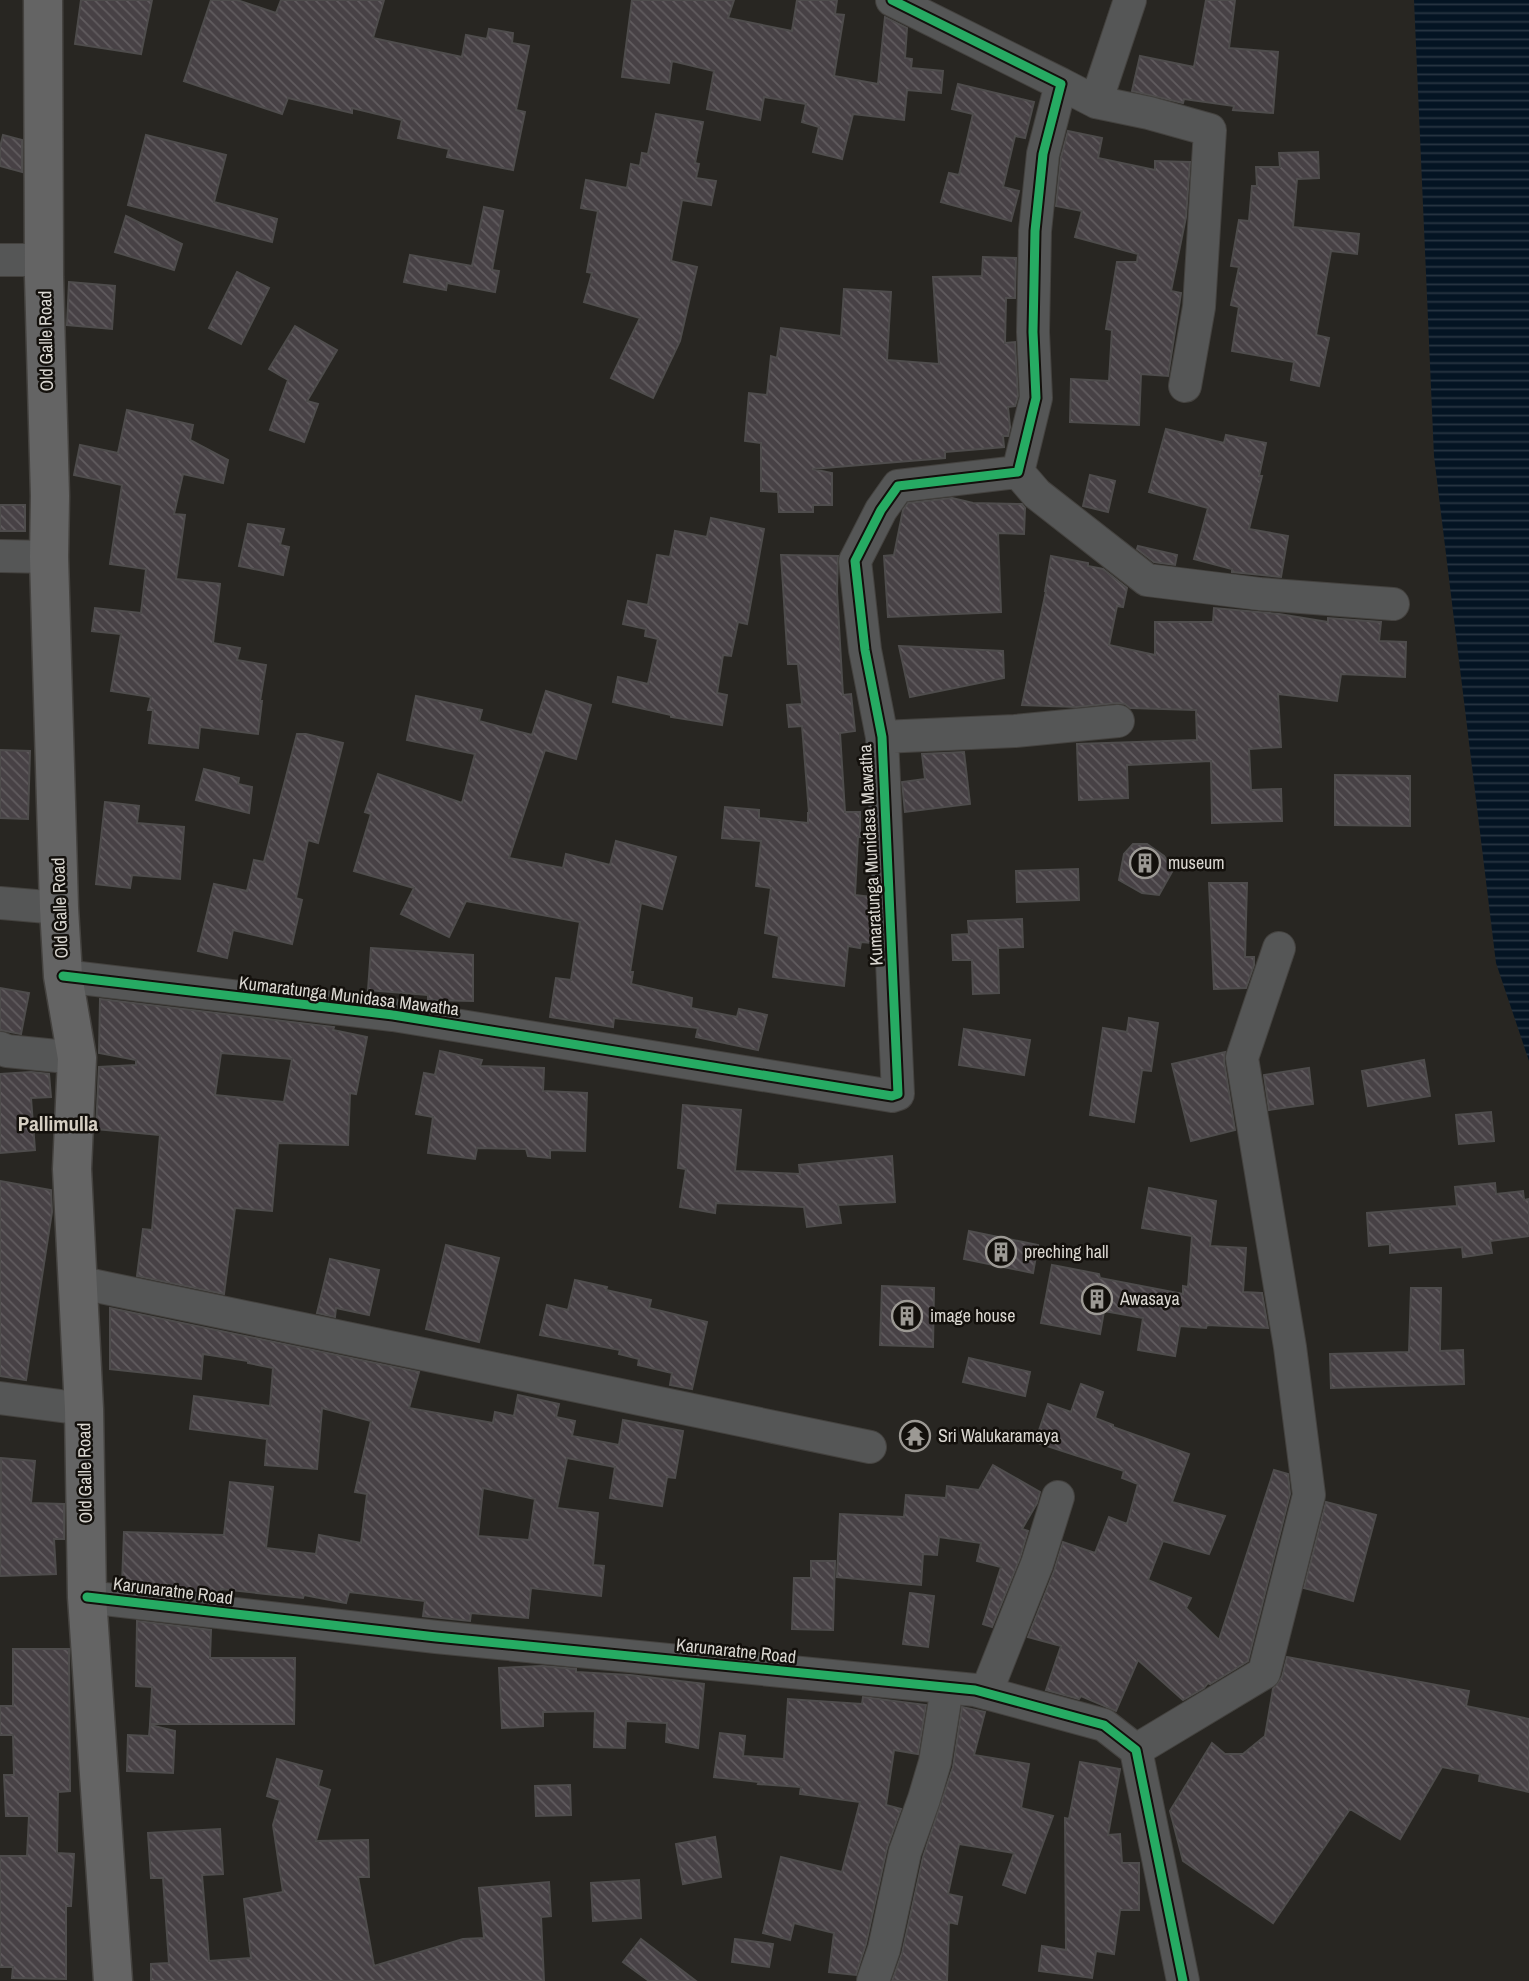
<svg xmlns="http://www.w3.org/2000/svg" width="1529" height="1981" font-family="'Archivo Narrow',sans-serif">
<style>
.water{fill:url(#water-rules)}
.building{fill:url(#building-back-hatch);stroke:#4e4c4c;stroke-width:2;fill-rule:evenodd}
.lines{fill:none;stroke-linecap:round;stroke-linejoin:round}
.minor-casing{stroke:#44423f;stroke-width:34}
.highway-casing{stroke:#44423f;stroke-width:41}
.minor{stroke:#555656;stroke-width:32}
.highway{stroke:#646464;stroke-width:38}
.cycleway-casing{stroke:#13100c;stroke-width:13}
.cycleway{stroke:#26ab63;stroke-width:9}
.labels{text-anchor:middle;stroke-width:5;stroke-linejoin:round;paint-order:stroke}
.street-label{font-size:18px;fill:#dad7d1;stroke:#13100c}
.poi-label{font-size:18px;fill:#dad7d1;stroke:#13100c;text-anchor:start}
.quarter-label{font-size:21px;font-weight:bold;fill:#d6cfc3;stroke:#13100c}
</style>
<defs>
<pattern id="water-rules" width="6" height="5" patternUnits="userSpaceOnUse" patternTransform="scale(1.75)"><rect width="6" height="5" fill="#041423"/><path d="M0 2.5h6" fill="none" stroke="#283542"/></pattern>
<pattern id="building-back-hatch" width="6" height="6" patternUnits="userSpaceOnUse" patternTransform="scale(1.75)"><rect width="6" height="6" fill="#474145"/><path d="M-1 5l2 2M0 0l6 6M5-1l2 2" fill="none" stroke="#615c5f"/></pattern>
</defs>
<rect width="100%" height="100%" fill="#282622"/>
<path class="water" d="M1414 0H1529V1061L1496 963 1434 456Z"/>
<path class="building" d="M81 0H152L141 54 75 44Z
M211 0H237L276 13 281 0H384L373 38 462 57 466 35 487 39 489 29 513 33 512 43 529 46 516 110 525 112 513 170 447 157 449 149 398 138 402 120 352 108V113L288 98 282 114 184 81Z
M632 0H734L728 18 792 31 797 0H837L835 14 844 15 834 76 878 84 885 17 907 28 905 58 912 59 911 68 943 71 941 93 907 90 904 120 853 114 842 159 813 152 819 127 802 122 806 104 764 97 760 120 707 109 714 71 672 61 669 83 622 77Z
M1206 0H1235L1229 48 1278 52 1273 113 1233 110 1234 106 1184 99 1183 103 1132 91 1140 56 1194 67Z
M958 84 1034 102 1025 138 1015 136 1003 187 1019 191 1011 221 941 202 949 173 959 175 973 114 952 109Z
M656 114 703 122 695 163 699 164 696 178 716 181 711 205 682 200 671 261 697 267 680 341 653 398 611 378 640 318 584 302 592 273 587 272 598 211 581 208 586 180 627 188 631 164 640 166 642 153 648 154Z
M1068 131 1102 138 1098 158 1155 170V161L1190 162 1186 217 1171 291 1181 293 1168 376 1141 374 1139 425 1070 422 1071 379 1109 381 1112 330 1106 329 1117 262H1137L1138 254 1075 237 1082 211 1056 206 1061 157Z
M3 135 22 140V172L0 166V147Z
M146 135 226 155 214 202 277 219 272 242 128 205Z
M1318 152 1319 178 1297 179 1293 227 1359 234 1357 254 1331 251 1316 335 1329 338 1319 386 1291 380 1294 362 1232 351 1239 307 1231 305 1239 267 1231 266 1239 220 1249 221 1252 186H1257L1256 167H1280L1279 153Z
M484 207 503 211 492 270 499 271 495 292 447 283 446 290 404 282 410 255 472 266Z
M126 216 182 244 174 270 115 252Z
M983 257 1016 258 1015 298H1006L1005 343 1015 342 1018 396 1015 406 1008 407 1010 427 1008 436H1003L1004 447 945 452V458L812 469 832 473V505H813V512H779L778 492 761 491V443L745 441 749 393 767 395 771 356 777 358 781 328 841 336 844 289 891 292 887 360 939 364 933 277 982 276Z
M237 272 269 288 241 344 209 328Z
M69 282 115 286 112 329 67 325Z
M295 326 337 350 307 401 318 404 304 442 270 430 288 380 269 369Z
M127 410 193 425 190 440 228 460 223 483 183 474 174 514 185 515 176 579 220 584 213 643 240 648 237 660 266 665 260 701H262L258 734 200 727 198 748 149 743 153 710H148L151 697 111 691 121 634 92 631 95 608 141 613 146 569 110 564 122 485 74 475 80 445 118 453Z
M1166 429 1224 443 1226 435 1266 443 1259 476H1262L1249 529 1288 536 1281 577 1232 572V569L1194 559 1208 508 1149 492Z
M1090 475 1115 481 1108 512 1083 506Z
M952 498 973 503 1022 504 1025 508 1024 534 998 533 1001 612 888 617 884 556 894 555 903 510 908 503Z
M0 505H25V531H0Z
M711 518 764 529 747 624 738 622 731 656 723 655 717 693 727 695 722 725 671 717V715L613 702 618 677 648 684 658 639 645 636 646 629 623 624 628 601 648 605 657 555 670 557 675 531 707 537Z
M248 524 284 529 280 545 289 547 283 575 239 566Z
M1138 546 1177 555 1175 565 1154 562 1137 549Z
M781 555 838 556 837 591 843 695 851 694 855 731 840 733 845 812H860V837H858L855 895 871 897 872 933 871 943 861 942 860 948 848 946 844 986 773 977 779 936 765 933 771 888 756 886 761 841 722 838 725 807 759 810V818L808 823V813H809L802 726 789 727 787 705 802 704 798 664H788Z
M1051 556 1088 563V566L1103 569 1127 588 1123 607 1117 606 1109 645 1155 655V622H1213L1214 608 1279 614 1328 622V618L1381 622 1379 641 1406 642 1405 677 1341 674 1337 701 1278 694 1281 747 1249 749 1251 790 1281 789 1282 821 1212 823 1211 761 1127 765 1128 798 1079 800 1077 744 1197 740 1196 710 1130 708 1125 704 1117 703 1077 707 1022 705 1046 591H1045Z
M899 646 1003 651 1004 678 910 697Z
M546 691 591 705 576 759 545 750 509 858 563 868 566 854 610 865 616 841 676 857 662 909 641 903 630 972H633L631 984 692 998 691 1008 737 1017 739 1009 767 1015 758 1050 696 1037 698 1028 614 1018 613 1027 550 1017 556 978 571 980 580 922 466 901 449 937 401 914 414 888 354 871 371 814 365 812 378 774 462 803 475 754 407 740 416 696 482 710 479 721 532 735Z
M297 734H306L343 743 318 843 308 840 296 898 302 900 292 944 233 930 227 958 198 951 214 884 247 891 254 860 264 862Z
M0 750 30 751 28 819 0 818Z
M964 752 970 804 905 812 902 782 925 779 922 754Z
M204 769 239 778 238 784 252 787 249 813 196 800Z
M1335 775 1410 776V826L1335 825Z
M105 802 139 806 137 823 184 827 180 879 132 875 130 888 96 884Z
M1133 844H1147L1164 856 1173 870 1159 895 1142 893 1119 880 1124 854Z
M1078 869 1079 900 1017 902 1016 871Z
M1209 883H1247L1245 957H1254V965L1246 988 1214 989Z
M1022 919 1023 947 998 948 999 993 973 994 972 960H953L952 935 969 934 968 921Z
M371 948 473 955V1001L428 1000V995L368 990Z
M0 988 29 993 21 1034 0 1030Z
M100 999 334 1027 333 1030 367 1037 356 1094 350 1093 348 1145 278 1143 272 1211 235 1208 224 1294 137 1276 143 1229 152 1230 160 1135 96 1129 99 1067 136 1065V1060L99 1053ZM221 1053 292 1059 284 1102 215 1095Z
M1129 1018 1158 1023 1151 1071 1142 1070 1134 1122 1090 1115 1103 1028 1127 1032Z
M964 1029 1030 1040 1024 1075 959 1065Z
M440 1051 482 1060 480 1066 544 1068 543 1091 587 1093 585 1151 550 1150V1158L528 1156 526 1149 477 1148 475 1159 428 1153 433 1117 416 1114 424 1073 435 1075Z
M1225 1052 1224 1061 1235 1130 1191 1141 1172 1064Z
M1424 1060 1430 1096 1368 1106 1362 1071Z
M1309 1068 1313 1104 1269 1110 1264 1075Z
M31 1072 49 1074 51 1097 31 1098 35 1150 0 1153V1074Z
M683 1105 741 1110 735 1171 800 1174 799 1165 892 1156 895 1202 838 1205 841 1223 807 1227 804 1207 716 1203 715 1213 680 1207 686 1169 678 1168Z
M1491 1112 1494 1141 1459 1144 1456 1115Z
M0 1181 51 1190 52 1212 26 1380 0 1376Z
M1495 1183 1496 1194 1523 1191 1524 1200 1529 1199V1236L1490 1241 1492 1253 1463 1257 1462 1247 1390 1253V1244L1369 1246 1367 1213 1457 1206 1455 1187Z
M1149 1188 1216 1201 1210 1246 1246 1248 1243 1292 1262 1293 1268 1328 1207 1325 1206 1328 1180 1326 1175 1356 1138 1350 1143 1318 1104 1311 1100 1334 1041 1323 1052 1265 1099 1274 1100 1278 1183 1294V1286L1188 1287 1192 1236 1142 1228Z
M969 1231 1038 1245 1033 1273 964 1259Z
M446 1245 499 1258 479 1342 426 1329Z
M330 1259 379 1270 369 1315 336 1308 335 1317 317 1313Z
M575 1280 607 1287 606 1290 651 1300 649 1308 707 1322 692 1389 670 1385 672 1373 638 1365 639 1359 619 1354 620 1350 540 1335 547 1305 568 1310Z
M882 1286 934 1288 933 1347 880 1345Z
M1411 1288H1441L1440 1351 1463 1350 1464 1384 1331 1388 1330 1354 1409 1352Z
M110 1308 419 1372 409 1408 493 1423 495 1412 514 1416 518 1395 559 1404 556 1417 575 1421 572 1436 619 1445 623 1420 683 1431 675 1478 667 1477 662 1506 610 1498 615 1467 567 1458 557 1508 598 1513 593 1565 604 1566 601 1596 531 1588 528 1618 471 1613 470 1621 423 1616 425 1601 349 1592 346 1603 304 1595 303 1598 221 1589V1594L122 1583 124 1532 224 1535 230 1482 273 1487 266 1548 316 1554 319 1535 361 1543 367 1494 355 1492 371 1421 322 1408 317 1469 265 1465 267 1439 190 1429 194 1396 270 1406 273 1368 248 1363V1361L203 1354 201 1379 110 1369ZM483 1488 535 1499 529 1540 478 1536Z
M969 1358 1030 1372 1025 1396 963 1382Z
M1081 1384 1103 1392 1095 1418 1113 1425V1427L1189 1454 1172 1502 1225 1516 1209 1554 1163 1541 1148 1580 1191 1598 1186 1608 1219 1640 1274 1470 1288 1474 1290 1494 1248 1661 1210 1684 1208 1683 1204 1688 1183 1700 1138 1660 1116 1711 1081 1696 1079 1699 1046 1690 1061 1646 1028 1637 1054 1571 1063 1542 1095 1553 1109 1517 1127 1524 1138 1484 1122 1478 1124 1471 1035 1442 1048 1404 1071 1412Z
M1 1458 35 1461 31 1503 64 1504V1539H54L56 1574 0 1576Z
M993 1465 1040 1492 1037 1503 1022 1529 1028 1531 1020 1558 992 1627 983 1624 1001 1567 977 1561 981 1543 939 1537 937 1555 923 1554 921 1585 837 1577 840 1514 904 1517 906 1495 946 1498 947 1486 979 1490Z
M1326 1502 1376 1515 1353 1601 1304 1588Z
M811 1561H835L833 1630 792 1629 794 1578H811Z
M910 1593 934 1596 928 1647 903 1644Z
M137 1621 211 1630 210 1658H295L294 1724H150L152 1687 136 1686Z
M13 1649H69L70 1791 58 1792 57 1853 74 1854 71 1906H66V1979L12 1978 13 1967H0V1856H27L29 1816H6L4 1775H14L13 1735H0V1706H13Z
M1287 1657 1469 1691 1466 1706 1529 1719V1792L1479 1781 1480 1774 1442 1767 1400 1839 1350 1809 1273 1923 1183 1861 1170 1811 1212 1743 1225 1754H1243L1265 1736 1273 1689 1282 1677Z
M542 1666 576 1669V1672L630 1675 704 1684 698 1748 666 1742 667 1723 626 1721 625 1748 594 1747 595 1711 543 1712V1726L502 1728 499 1668Z
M863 1697 926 1705 918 1754 894 1750 886 1805 901 1809 887 1848 866 1944 856 1975 829 1972 834 1933 794 1923 790 1940 763 1933 781 1857 842 1872 860 1802 800 1794 801 1787 758 1784 759 1782 714 1777 720 1733 745 1736 743 1756 784 1759 788 1699 862 1704Z
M962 1707 985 1712 974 1755 1029 1764 1021 1808 1053 1816 1025 1893 1003 1885 1014 1853 959 1844 948 1894 962 1897 957 1924 949 1922 947 1981H892L902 1953 923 1857 953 1767Z
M150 1725 175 1731 173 1773 127 1771 128 1735 149 1736Z
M277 1759 322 1771 318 1786 330 1790 316 1841 368 1840 369 1877H358L374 1966 463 1939 484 1938 479 1888 549 1882 551 1916 541 1917 544 1981H151V1964L169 1963 163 1878H151L148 1833 220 1829 223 1874 202 1875 209 1961 251 1958 244 1899 283 1892 273 1825 280 1800 267 1796Z
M1080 1762 1120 1769 1108 1835 1120 1834 1122 1863H1139V1910H1120L1114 1954 1096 1951 1092 1978 1039 1971 1042 1946 1066 1950 1065 1818 1069 1819Z
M570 1785 571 1815 536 1816 535 1786Z
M715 1837 721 1877 683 1884 676 1844Z
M639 1880 641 1918 593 1921 591 1883Z
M641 1939 696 1981H649L623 1962Z
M735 1939 773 1944 769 1967 732 1962Z"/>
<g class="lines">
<g class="minor-casing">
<path id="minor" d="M1061 84 1096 102 1149 113 1210 130 1199 307 1185 386
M1096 102 1130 0
M0 260H45
M1018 472 1037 494 1147 580 1260 594 1393 604
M0 556 49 557
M882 737 1015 731 1118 721
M0 903 59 908
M63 976 393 1015 892 1096 898 1094 882 737 865 650 855 561 881 510 898 486 1018 472 1036 398 1033 332 1035 231 1043 154 1061 84 892 0
M0 1048 7 1051 77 1058
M77 1282 870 1447
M0 1398 84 1409
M87 1597 436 1637 975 1690 1104 1725 1136 1750 1183 1981
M986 1693 1037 1564 1058 1497
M1136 1750 1264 1673 1309 1495 1290 1347 1242 1058 1279 948
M873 1981 884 1949 905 1852 924 1799 935 1762 947 1688"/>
</g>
<g class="highway-casing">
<path id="highway" d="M43 0 44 277 50 496 49 557 59 908 63 976 77 1058 72 1169 84 1409 87 1597 113 1981"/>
</g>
<use href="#minor" class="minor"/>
<use href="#highway" class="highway"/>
<g class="cycleway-casing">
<path id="cycleway" d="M63 976 393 1015 892 1096 898 1094 882 737 865 650 855 561 881 510 898 486 1018 472 1036 398 1033 332 1035 231 1043 154 1061 84 892 0
M87 1597 436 1637 975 1690 1104 1725 1136 1750 1183 1981"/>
</g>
<use href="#cycleway" class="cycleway"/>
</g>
<defs>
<g id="building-ring" transform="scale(1.575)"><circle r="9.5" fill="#13100c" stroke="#9c9994" stroke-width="1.5"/><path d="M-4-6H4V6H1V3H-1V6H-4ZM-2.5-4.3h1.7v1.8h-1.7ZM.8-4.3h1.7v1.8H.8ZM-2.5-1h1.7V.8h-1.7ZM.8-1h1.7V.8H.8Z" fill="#9c9994"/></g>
<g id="temple-ring" transform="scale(1.575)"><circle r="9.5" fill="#13100c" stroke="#9c9994" stroke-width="1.5"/><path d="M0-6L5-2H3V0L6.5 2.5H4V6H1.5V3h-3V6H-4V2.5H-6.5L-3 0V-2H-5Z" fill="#9c9994"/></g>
</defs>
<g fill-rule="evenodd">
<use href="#building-ring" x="1145" y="863"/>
<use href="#building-ring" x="1001" y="1252"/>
<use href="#building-ring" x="1097" y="1299"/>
<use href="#building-ring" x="907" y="1316"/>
<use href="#temple-ring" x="915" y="1436"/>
</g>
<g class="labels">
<g class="street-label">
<text transform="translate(46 341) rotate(-91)" y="6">Old Galle Road</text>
<text transform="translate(871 855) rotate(-93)" y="6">Kumaratunga Munidasa Mawatha</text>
<text transform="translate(60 908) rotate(-92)" y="6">Old Galle Road</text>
<text transform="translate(349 996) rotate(7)" y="6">Kumaratunga Munidasa Mawatha</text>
<text transform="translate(85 1473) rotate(-91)" y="6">Old Galle Road</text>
<text transform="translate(173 1591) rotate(7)" y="6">Karunaratne Road</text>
<text transform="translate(736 1651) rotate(6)" y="6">Karunaratne Road</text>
</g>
<g class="poi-label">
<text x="1168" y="869">museum</text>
<text x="1024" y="1258">preching hall</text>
<text x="1120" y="1305">Awasaya</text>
<text x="930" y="1322">image house</text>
<text x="938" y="1442">Sri Walukaramaya</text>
</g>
<g class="quarter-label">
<text x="58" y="1131">Pallimulla</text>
</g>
</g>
</svg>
